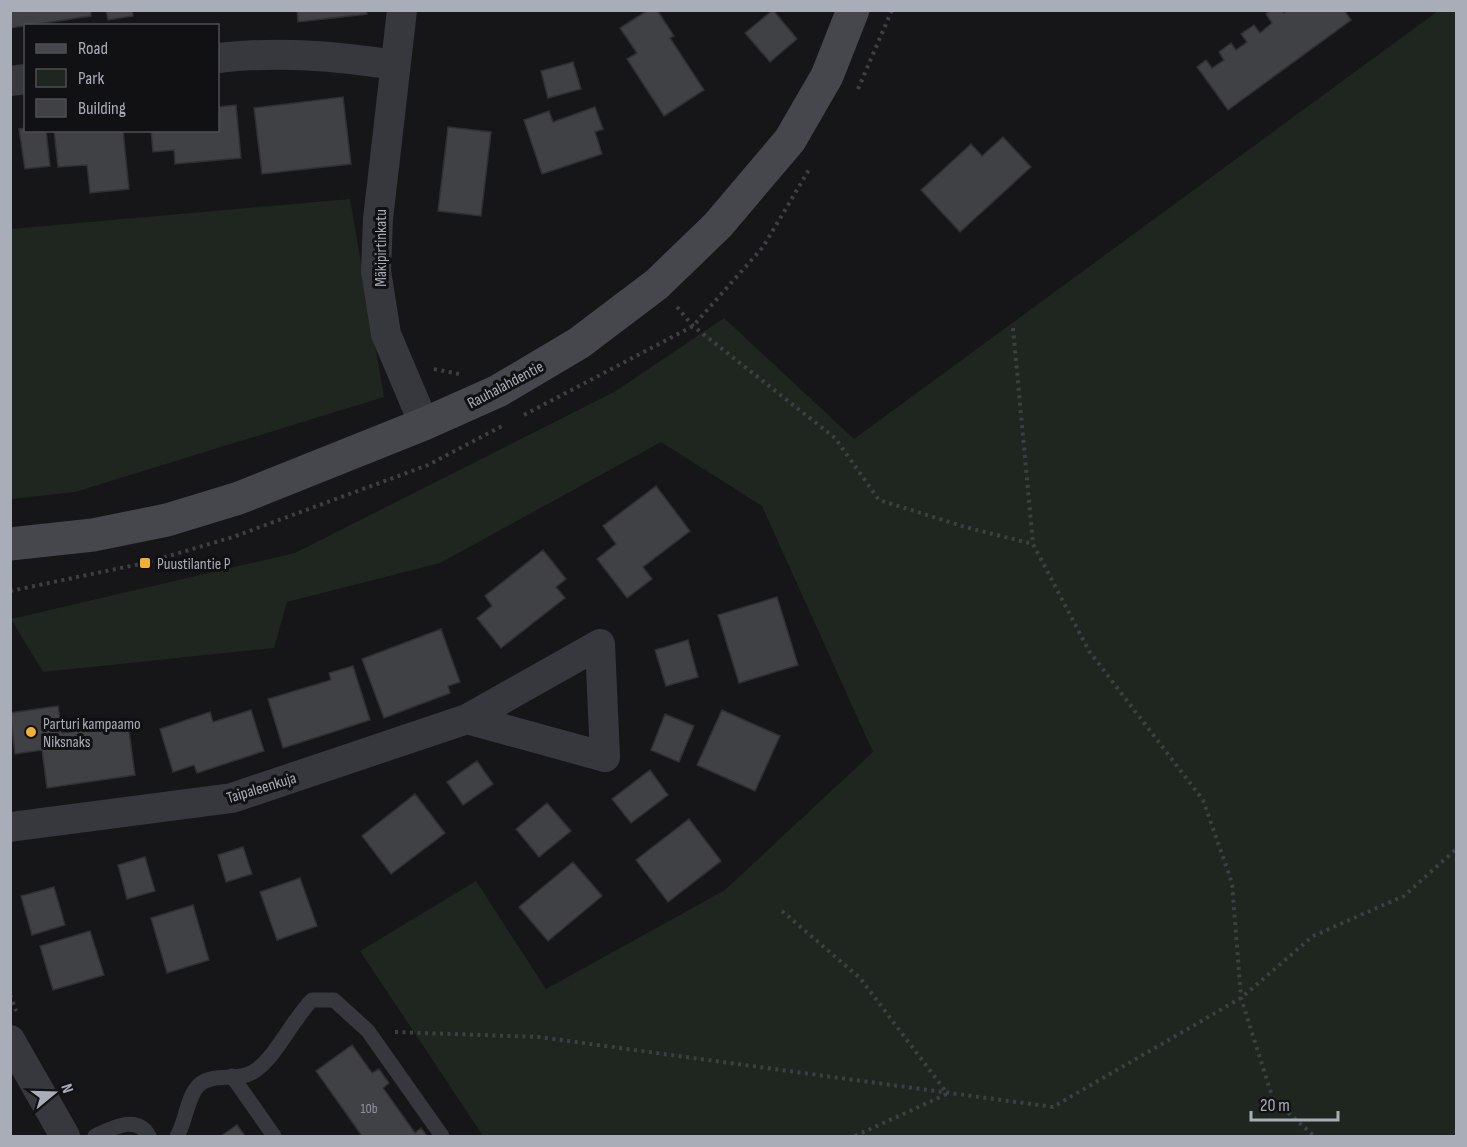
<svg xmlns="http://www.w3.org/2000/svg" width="1467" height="1147" font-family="'Sofia Sans Condensed',sans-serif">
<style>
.green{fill:#1e261f}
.building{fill:#404145;stroke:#303034;stroke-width:1.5}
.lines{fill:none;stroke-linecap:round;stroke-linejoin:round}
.path{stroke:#3d3f44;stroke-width:4;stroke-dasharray:3 4.5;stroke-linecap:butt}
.service{stroke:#37383d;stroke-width:15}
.minor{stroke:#37383d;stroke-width:30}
.secondary{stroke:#45474d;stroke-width:33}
.poi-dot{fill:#f2b134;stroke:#111113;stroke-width:2}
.labels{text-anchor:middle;stroke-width:6;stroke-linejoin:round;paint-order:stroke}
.number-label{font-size:14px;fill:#8e929b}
.street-label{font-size:16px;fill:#a8adb8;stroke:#111113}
.poi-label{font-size:16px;fill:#a8adb8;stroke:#111113;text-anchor:start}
</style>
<rect width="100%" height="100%" fill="#161618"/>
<path class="green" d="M1438 11H1456V1136H483L360 951 476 881 546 989 725 890 873 752 762 506 661 442 440 563 287 602 274 648 43 672 11 619 295 553 616 391 724 318 854 439Z
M350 199 384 397 75 492 11 499V229Z"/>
<path class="building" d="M10 10H91V16L11 28Z
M106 10H132L133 16 108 20Z
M297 10H366L367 14 298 22Z
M648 10H657L674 36 670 38 704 90 664 116 627 59 637 53 620 28Z
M773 10 797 39 770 62 745 33Z
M1271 10H1282L1284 13 1288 10H1344L1351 20 1228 110 1197 67 1206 60 1212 68 1224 60 1219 52 1231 43 1236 50 1247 42 1241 34 1254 25 1260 33 1272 23 1266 14Z
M573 62 581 89 548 98 541 71Z
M343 97 351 164 262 174 254 108Z
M236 105 241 158 175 164 174 150 153 152 151 130H218V107Z
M595 107 603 129 595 132 602 154 542 174 524 120 549 111 553 122Z
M448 127 491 132 481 216 438 211Z
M26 128V130H46L50 166 25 169 19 129Z
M54 130H123L129 189 90 193 87 165 58 167Z
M1003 137 1031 167 960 232 921 190 971 144 982 156Z
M656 486 690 531 643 567 652 579 627 598 597 559 616 544 603 526Z
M543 550 566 579 556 587 565 598 501 648 477 618 492 606 485 596Z
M777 597 798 665 739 683 718 615Z
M441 629 460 682 448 686 450 693 384 718 362 659Z
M688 640 698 677 666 686 655 650Z
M353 666 370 720 283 748 268 699 331 680 329 673Z
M58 706 62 733 128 724 135 775 47 788 42 750 15 754 10 713Z
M251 710 264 751 197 773 194 765 173 772 160 729 210 712 213 722Z
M722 710 780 736 755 791 697 765Z
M665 714 694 726 679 762 651 750Z
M477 761 493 784 463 805 447 782Z
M650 770 668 795 631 823 612 799Z
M415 794 445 833 391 874 362 836Z
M547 803 571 831 539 857 516 829Z
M689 819 721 861 668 902 636 860Z
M243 847 252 874 226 882 218 855Z
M145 857 155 891 127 899 118 865Z
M573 862 602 896 548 941 519 907Z
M300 878 317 926 277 940 260 892Z
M54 887 65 925 32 935 21 896Z
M193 905 209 960 167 973 151 918Z
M90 931 104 975 53 990 40 946Z
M352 1045 372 1073 379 1069 389 1083 383 1088 415 1133 421 1128 427 1136H362L316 1071Z
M237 1125 245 1136H221Z"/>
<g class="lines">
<path class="path" d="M858 89 892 10
M677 307 693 326 835 438 879 500 965 527 1033 544
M1013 328 1033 544 1089 651 1203 800 1232 883 1241 998 1273 1099 1314 1136
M434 369 459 374
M524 415 693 326 763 247 810 168
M10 591 145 563 233 537 428 465 504 425
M782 911 860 978 947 1093
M10 995 16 1011
M395 1032 539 1037 1053 1107 1241 998 1313 936 1404 896 1456 849
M855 1136 947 1094"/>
<path class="service" d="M232 1076 274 1136
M95 1136C112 1128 137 1114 149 1136
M177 1136C186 1122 187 1096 199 1085 214 1072 236 1082 253 1072 275 1059 292 1020 312 1000H334L368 1031 442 1136"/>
<path class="minor" d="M402 10 378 219 376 271 386 334 424 424
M218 58C278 51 336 56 395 65
M10 81 26 79
M10 827 232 798 467 719 600 644 605 757 467 719
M10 1040 65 1136"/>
<path class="secondary" d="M10 544 93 535 167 520 239 498 424 424 498 391 579 343 657 284 718 225 790 140 827 76 853 10"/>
</g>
<g class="poi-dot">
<rect x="139" y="557" width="12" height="12" rx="3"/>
<circle cx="31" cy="732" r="6"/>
</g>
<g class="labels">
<g class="number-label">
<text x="369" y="1113">10b</text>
</g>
<g class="street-label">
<text transform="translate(380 248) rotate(-90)" y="6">Mäkipirtinkatu</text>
<text transform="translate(505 384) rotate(-28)" y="6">Rauhalahdentie</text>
<text transform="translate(261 787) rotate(-17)" y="6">Taipaleenkuja</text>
</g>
<g class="poi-label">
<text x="157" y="569">Puustilantie P</text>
<text x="43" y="729">Parturi kampaamo<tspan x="43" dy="18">Niksnaks</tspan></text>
</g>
</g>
<rect width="1467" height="1147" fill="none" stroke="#a8adb8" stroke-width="24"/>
<rect x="24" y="24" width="195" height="108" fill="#111113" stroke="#4d4f55" stroke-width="1.5"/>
<rect x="36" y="44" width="30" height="9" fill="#45474d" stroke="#4d4f55" stroke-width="1.5"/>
<text x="78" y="54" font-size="18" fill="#a8adb8">Road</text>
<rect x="36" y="69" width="30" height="18" fill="#1e261f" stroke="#4d4f55" stroke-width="1.5"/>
<text x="78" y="84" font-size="18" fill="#a8adb8">Park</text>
<rect x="36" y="99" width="30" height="18" fill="#404145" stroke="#4d4f55" stroke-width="1.5"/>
<text x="78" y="114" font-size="18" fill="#a8adb8">Building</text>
<g transform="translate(54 1093) rotate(71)" stroke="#111113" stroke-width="4.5" paint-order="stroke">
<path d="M0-4.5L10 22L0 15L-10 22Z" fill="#a8adb8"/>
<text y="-9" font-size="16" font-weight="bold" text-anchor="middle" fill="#a8adb8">N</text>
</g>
<path d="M1251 1111v9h87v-9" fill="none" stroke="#a8adb8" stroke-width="3"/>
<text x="1260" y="1111" font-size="18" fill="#a8adb8" stroke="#111113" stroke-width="4.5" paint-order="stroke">20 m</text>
</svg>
